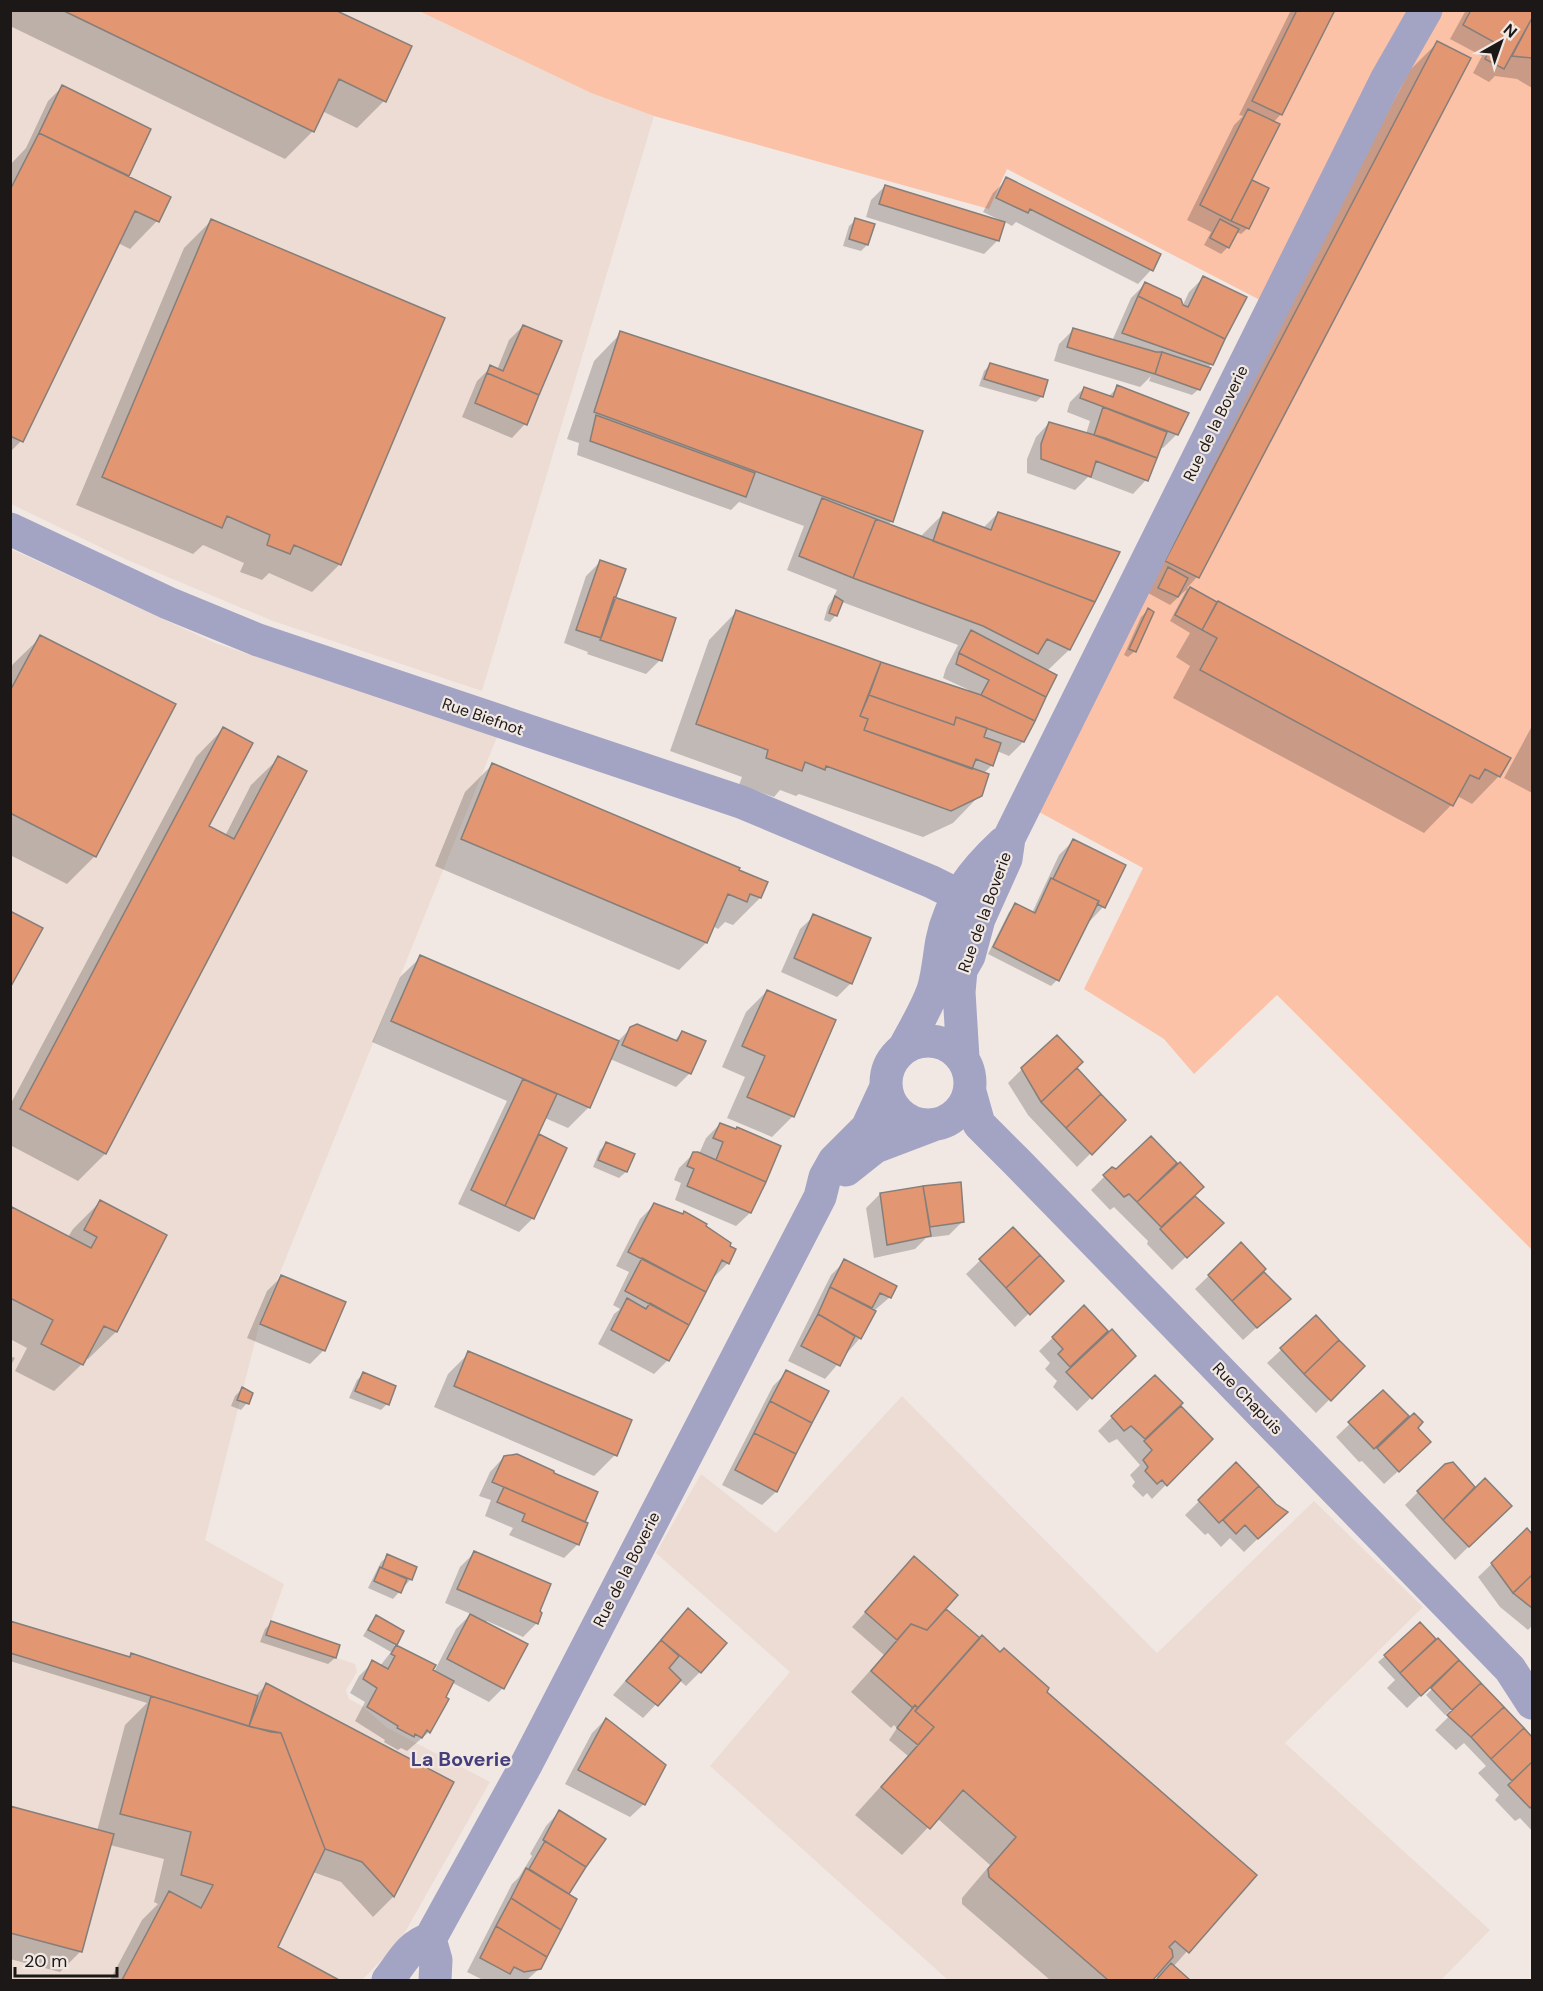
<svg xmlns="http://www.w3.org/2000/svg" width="1543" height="1991" font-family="'DM Sans',sans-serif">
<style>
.built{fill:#eddcd4}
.green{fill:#fcc2a8}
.shadow{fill:#0003}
.building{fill:#e29671;stroke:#867e7a;stroke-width:1.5}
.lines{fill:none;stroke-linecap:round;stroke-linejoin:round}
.minor{stroke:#a3a3c4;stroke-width:33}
.tertiary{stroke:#a3a3c4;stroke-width:33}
.labels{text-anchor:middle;stroke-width:4.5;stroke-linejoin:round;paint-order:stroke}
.street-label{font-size:16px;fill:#1c1817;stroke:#f1e8e3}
.quarter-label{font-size:20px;font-weight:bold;fill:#443e7c;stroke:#f1e8e3}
</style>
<rect width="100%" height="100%" fill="#f1e8e3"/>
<path class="built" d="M10 11H419L591 93 654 116 482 691 273 621 125 559 11 504Z
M11 549 215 643 497 737 260 1322 205 1540 284 1584 266 1635 355 1664 357 1672 346 1690 349 1699 362 1706 386 1727 490 1782 400 1941 362 1980H11Z
M902 1396 1157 1653 1314 1501 1423 1607 1285 1743 1490 1930 1441 1980H948L710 1766 790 1672 656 1553 701 1474 776 1533Z"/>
<path class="green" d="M419 11H1532V1250L1277 995 1194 1074 1164 1039 1084 989 1143 868 1039 812 1285 313 1007 169 989 209 654 116 591 93Z"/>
<path class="shadow" d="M10 10H333L384 101 357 128 322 111 313 131 285 159 10 26Z
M1291 10H1333L1281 114 1273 123 1248 186 1252 181 1248 228 1241 234 1236 232 1228 247 1221 254 1204 245 1211 232 1187 220 1234 125 1243 116 1239 115Z
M1466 10H1532V88L1517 79 1495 76 1489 82 1473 73 1482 56 1450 39Z
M1437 43 1468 59 1197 577 1187 588 1217 604 1499 776 1472 804 1459 797 1424 833 1173 698 1190 666 1176 657 1190 633 1170 621 1187 589 1170 605 1139 588 1410 70Z
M62 87 149 130 126 177 169 198 157 221 130 249 118 243 21 441 10 452V165L26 148 48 101Z
M1007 179 1151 270 1138 284 1016 222 1012 226 1003 221 998 240 984 254 866 217 871 200 885 186 1001 222 1002 221 983 212 993 193Z
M856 220 867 245 861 251 843 246 849 226Z
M211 221 340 564 312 592 269 573 262 580 240 572 244 563 203 545 193 554 76 505 184 248Z
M1203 278 1211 364 1207 369 1199 389 1192 395 1149 381 1151 376 1140 387 1054 361 1059 344 1073 330 1112 341 1131 298 1145 284 1182 307 1189 292Z
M523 326 525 424 512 438 462 417 477 381 491 367 497 370 509 340Z
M621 333 892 521 887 525 921 538 922 535 943 514 983 528 998 513 1117 553 1069 650 1047 671 1023 742 1009 756 997 751 992 765 983 774 980 795 953 823 923 837 799 794 796 796 780 790 774 797 739 785 742 777 670 751 709 640 736 612 880 663 968 692 969 690 943 678 946 668 958 645 842 602 836 615 830 622 824 620 828 606 832 600 837 590 787 570 804 526 739 502 731 510 577 455 579 443 567 439 594 361Z
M990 365 1042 396 1036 402 979 386 984 371Z
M1118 387 1177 434 1163 448 1159 447 1146 480 1133 494 1088 477 1075 490 1027 473V459L1036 437 1049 423 1086 434 1090 421 1067 412 1070 402 1084 388 1108 397Z
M600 562 614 599 660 660 646 674 587 654 588 652 564 643 586 576Z
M1148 610 1135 651 1128 657 1124 655 1141 617Z
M41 637 174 705 94 857 67 884 10 855V669L13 664Z
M1532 726V793L1504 778Z
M223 729 207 826 225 836 251 785 279 758 305 772 105 1154 78 1181 10 1145V1105L196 757Z
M492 765 766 883 760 898 733 925 725 922 718 929 713 926 706 943 679 970 435 866 465 792Z
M1073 841 1124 866 1103 907 1090 921 1088 920 1057 980 1051 986 988 954 1009 912 1016 905 1032 913 1059 855Z
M814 916 851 983 837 997 781 972 800 929Z
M421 957 617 1042 631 1028 674 1041 682 1033 690 1073 676 1087 610 1059 589 1107 568 1128 545 1118 537 1135 565 1149 533 1218 519 1232 458 1204 507 1101 372 1042 400 977Z
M767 991 793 1116 772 1137 727 1118 745 1077 722 1067 746 1012Z
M1075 1068 1124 1120 1077 1167 1028 1115 1008 1083 1022 1069Z
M720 1124 750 1213 736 1226 675 1200 681 1183 674 1180 679 1168 693 1154H699L706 1138Z
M1151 1138 1202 1187 1193 1196 1222 1223 1172 1270 1147 1244 1148 1241 1114 1207 1110 1210 1091 1190 1112 1169 1117 1171Z
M607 1143 626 1172 619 1178 593 1167 600 1150Z
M960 1183 963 1221 949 1235 926 1238 915 1249 874 1258 866 1208 880 1194Z
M100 1202 165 1235 116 1332 88 1359 85 1357 82 1364 54 1391 15 1371 27 1348 10 1339V1211L68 1237 73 1229Z
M654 1205 728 1263 714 1277 712 1276 668 1360 654 1374 598 1344 614 1314 620 1309 613 1305 629 1272 616 1266 640 1219Z
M1013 1229 1062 1281 1015 1327 966 1274Z
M1241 1245 1262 1272 1288 1299 1243 1340 1195 1289Z
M845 1261 890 1297 875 1310 860 1338 825 1379 788 1361 831 1275Z
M281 1277 324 1350 310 1364 247 1338 267 1291Z
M1084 1307 1108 1333 1134 1356 1077 1411 1053 1387 1057 1381 1045 1369 1050 1363 1039 1351Z
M1316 1317 1363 1366 1316 1413 1267 1363Z
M469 1353 615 1455 594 1476 434 1407 448 1374Z
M10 1356 15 1358 10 1367Z
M787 1372 827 1392 776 1492 762 1505 722 1485 773 1386Z
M363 1374 387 1404 381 1410 349 1398 357 1380Z
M242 1389 247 1403 241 1410 231 1406 235 1396Z
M1383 1392 1408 1418 1413 1415 1416 1428 1415 1456 1384 1484 1362 1461 1359 1462 1336 1437Z
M1179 1406 1211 1439 1152 1499 1147 1493 1143 1497 1132 1486 1135 1482 1130 1475 1140 1465 1117 1439 1109 1443 1098 1431 1112 1417Z
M504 1457 583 1522 578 1544 564 1558 509 1535 513 1528 485 1516 491 1500 479 1496 490 1472Z
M1452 1464 1475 1489 1510 1506 1455 1560 1405 1505 1445 1465Z
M1236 1465 1275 1505 1272 1525 1244 1552 1230 1538 1221 1547 1208 1533 1205 1535 1185 1515Z
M1527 1530 1532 1536V1626L1528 1630 1500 1607 1478 1577Z
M474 1553 538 1612 537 1623 523 1637 487 1621 486 1624 503 1688 489 1702 451 1682 429 1732 407 1751 401 1748 398 1750 384 1742 385 1740 355 1721 365 1702 350 1693 359 1676 373 1662 380 1666 391 1652 363 1636 370 1624 376 1617 402 1632 394 1646 434 1665 431 1670 434 1672 456 1629 471 1614 445 1603 460 1567Z
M388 1556 416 1568 410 1580 393 1599 368 1588 381 1562Z
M914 1558 940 1616 1044 1692 1255 1875 1173 1967 1188 1980H1156L1158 1978 1155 1975 1151 1980H1050L962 1904V1898L990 1865 937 1818 902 1855 855 1815 908 1756 889 1740 897 1728 894 1725 891 1728 851 1692 884 1655 852 1627Z
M10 1622 129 1658 132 1655 255 1696 266 1685 452 1782 393 1897 373 1917 341 1882 313 1872 276 1948 336 1980H110L142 1920 158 1904 154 1902 164 1859 110 1845 81 1951 60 1972 10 1959V1808L97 1831 125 1725 147 1703 10 1661Z
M271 1623 338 1646 335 1658 328 1664 260 1642 265 1629Z
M674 1624 700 1672 686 1686 679 1680 643 1718 613 1695Z
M1438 1640 1532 1739V1831L1520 1818 1515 1821 1495 1800 1499 1795 1478 1773 1486 1766 1464 1743 1456 1750 1435 1730 1470 1696 1468 1694 1445 1715 1426 1695 1446 1675 1444 1673 1407 1708 1387 1688 1395 1680 1378 1662 1385 1656 1406 1669Z
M605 1720 644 1804 630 1817 565 1784 592 1733Z
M559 1812 604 1840 567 1894 540 1968 527 1980H483L467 1972 512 1884 519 1877 532 1856 530 1854 546 1826Z"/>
<path class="building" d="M62 10H335L412 46 386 102 339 79 314 132Z
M1297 10H1335L1282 115 1252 101Z
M1471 10H1532V18L1504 69 1485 59 1494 42 1463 25Z
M1532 18V58L1512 56Z
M1437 41 1471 58 1199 578 1165 561Z
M62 85 151 129 129 176 39 133Z
M1248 109 1280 124 1231 221 1200 205Z
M39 133 171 197 159 222 135 211 23 442 10 436V190Z
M1006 177 1161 254 1153 271 1030 209 1028 213 996 198Z
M1252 180 1269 188 1249 229 1231 221Z
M885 185 1005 222 999 241 879 204Z
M855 218 875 224 868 245 849 239Z
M211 219 445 318 341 565 294 545 290 554 267 545 270 535 227 516 222 528 102 477Z
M1220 219 1239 229 1229 248 1210 238Z
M1203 276 1247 297 1225 339 1138 296 1145 282 1181 299 1183 305 1188 307Z
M1138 296 1225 339 1213 365 1122 333Z
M523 325 562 341 539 395 487 373 490 365 503 371Z
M1073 328 1156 352H1162L1155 374 1067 347Z
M620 331 923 431 893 522 594 412Z
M1162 352 1211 368 1200 390 1155 374Z
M990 363 1048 380 1043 397 984 379Z
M487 373 539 395 527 425 475 403Z
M1117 385 1189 413 1178 435 1080 398 1084 387 1113 397Z
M1103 407 1167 432 1157 458 1094 435Z
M596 415 755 473 746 497 590 441Z
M1049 422 1105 438 1157 458 1148 481 1096 461 1091 477 1041 459V444Z
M822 498 876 519 853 578 799 556Z
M943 512 991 530 998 512 1120 552 1095 602 933 541Z
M876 519 1095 602 1070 650 1047 639 1038 654 983 626 853 578Z
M600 560 626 569 601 638 576 630Z
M1168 567 1188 578 1178 597 1158 588Z
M1190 587 1217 602 1202 630 1175 615Z
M835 596 843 601 837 616 829 613Z
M614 597 676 618 662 661 600 640Z
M1218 601 1511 758 1500 777 1485 769 1479 779 1470 775 1453 806 1200 670 1217 638 1202 630Z
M1148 608 1154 612 1136 652 1129 649Z
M736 610 881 662 860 716 868 719 864 730 989 774 982 796 951 811 826 766 825 770 805 762 802 771 766 758 768 750 696 724Z
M971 630 1057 675 1046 697 959 653Z
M40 635 176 704 96 857 10 813V691Z
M959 653 1046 697 1035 721 981 695 989 680 956 664Z
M881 662 981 695 1035 721 1024 742 956 717 954 725 869 695Z
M869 695 954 725 956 717 987 728 984 737 1001 743 993 766 976 759 972 769 864 730 868 719 860 716Z
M223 727 253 743 209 826 234 839 278 756 307 771 106 1154 20 1109Z
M492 763 740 868 739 870 768 882 761 898 750 894 747 902 728 894 707 943 461 839Z
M1073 839 1126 865 1105 908 1097 904 1099 901 1053 879Z
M1051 878 1099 901 1059 981 993 947 1015 903 1035 913Z
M10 911 43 928 10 988Z
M813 914 871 938 852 984 794 958Z
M420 955 619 1041 590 1108 391 1021Z
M767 990 836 1020 794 1117 747 1097 765 1056 742 1046Z
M637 1024 677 1041 682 1031 706 1041 691 1074 622 1045 630 1027Z
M1057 1035 1083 1062 1041 1102 1021 1068Z
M1077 1068 1101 1094 1066 1128 1041 1102Z
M523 1079 557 1094 505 1206 471 1190Z
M1101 1094 1126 1120 1092 1155 1066 1128Z
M720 1123 736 1129 737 1127 781 1146 766 1182 716 1160 723 1142 713 1138Z
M539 1134 567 1148 534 1219 505 1206Z
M1151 1136 1177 1163 1137 1202 1129 1194 1124 1197 1103 1175 1112 1167 1116 1169Z
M606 1142 635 1154 627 1172 598 1160Z
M693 1152H698L766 1182 751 1213 687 1186 694 1169 687 1166Z
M1180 1162 1204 1187 1161 1227 1137 1202Z
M961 1182 964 1222 930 1227 923 1186Z
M923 1186 931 1236 887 1245 880 1193Z
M1195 1196 1224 1223 1187 1258 1160 1229Z
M100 1200 167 1235 117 1332 104 1326 83 1365 41 1344 53 1320 10 1298V1211L12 1207 91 1248 97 1237 84 1230Z
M654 1203 683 1214 684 1211 707 1224 706 1226 731 1243 730 1246 736 1249 729 1264 722 1260 706 1292 628 1252Z
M1013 1227 1040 1255 1006 1288 979 1259Z
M1241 1242 1266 1269 1232 1301 1208 1275Z
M1040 1255 1064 1281 1030 1315 1006 1288Z
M642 1258 706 1292 689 1325 625 1291Z
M844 1259 897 1286 891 1298 880 1293 872 1308 830 1287Z
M1264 1272 1291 1299 1257 1328 1232 1301Z
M281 1275 346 1302 325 1351 260 1324Z
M830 1287 876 1311 861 1339 818 1314Z
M627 1298 646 1309 650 1303 689 1325 669 1361 611 1330Z
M1084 1305 1108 1331 1070 1367 1058 1354 1063 1349 1052 1337Z
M818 1314 855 1336 840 1366 801 1346Z
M1316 1315 1339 1340 1304 1374 1280 1348Z
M1112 1329 1136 1356 1092 1399 1066 1372Z
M1339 1340 1365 1366 1331 1401 1304 1374Z
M468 1351 632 1420 617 1456 454 1386Z
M786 1370 829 1391 812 1423 770 1401Z
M363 1372 396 1386 389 1405 355 1391Z
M1155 1375 1183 1403 1145 1439 1131 1426 1124 1431 1111 1416Z
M242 1387 253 1393 249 1404 237 1400Z
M1383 1390 1409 1416 1374 1449 1348 1422Z
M770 1401 812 1423 796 1454 754 1433Z
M1181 1406 1213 1439 1167 1486 1162 1480 1157 1484 1145 1471 1148 1467 1143 1460 1152 1450 1144 1441Z
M1414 1413 1423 1422 1418 1428 1431 1442 1399 1472 1377 1448Z
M754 1433 796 1454 777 1492 735 1470Z
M517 1454 554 1471V1473L598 1492 585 1522 492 1482 504 1456Z
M1236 1462 1259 1486 1219 1523 1198 1500Z
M1453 1462 1475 1487 1443 1520 1417 1491 1445 1464Z
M1485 1478 1512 1506 1469 1547 1443 1520Z
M1259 1486 1276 1504 1288 1512 1258 1539 1245 1525 1236 1534 1223 1520Z
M504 1487 588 1523 579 1545 522 1521 525 1514 497 1502Z
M1527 1528 1532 1534V1575L1513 1593 1491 1563Z
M474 1551 551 1584 540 1611 542 1613 538 1624 457 1589Z
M387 1554 417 1567 412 1580 382 1568Z
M914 1556 958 1595 927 1630 911 1624 897 1640 865 1612Z
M380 1567 407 1579 401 1593 374 1581Z
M1532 1575V1608L1513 1593Z
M688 1608 727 1643 701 1673 661 1640Z
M946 1609 980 1638 918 1708 915 1705 913 1708 871 1671 911 1624 927 1630Z
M470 1614 528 1644 504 1689 447 1659Z
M376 1615 404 1631 397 1645 368 1630Z
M10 1621 130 1657 131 1653 258 1696 249 1726 10 1653Z
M271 1621 340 1645 336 1658 266 1635Z
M1420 1622 1436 1639 1400 1673 1384 1655Z
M982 1635 1000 1652 1004 1648 1049 1688 1047 1692 1257 1875 1189 1953 1175 1941 1169 1947 1172 1950 1173 1957 1153 1980H1108L989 1877 988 1869 1016 1837 963 1790 930 1829 881 1787 934 1727 915 1711Z
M1438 1638 1459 1660 1421 1696 1400 1673Z
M661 1640 679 1656 669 1668 681 1680 658 1706 626 1681Z
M396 1645 436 1665 433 1670 454 1681 446 1697 449 1699 430 1733 427 1730 422 1738 415 1734 414 1737 397 1728 398 1726 367 1707 377 1688 363 1679 372 1660 388 1669 395 1656 391 1654Z
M1459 1660 1481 1683 1452 1710 1431 1688Z
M266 1683 454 1782 394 1897 362 1862 325 1849 281 1733 271 1732 249 1726Z
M1481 1683 1504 1707 1471 1737 1447 1715Z
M151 1696 251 1727 281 1733 325 1849 278 1947 339 1980H122L169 1891 201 1908 213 1885 181 1875 191 1832 120 1814Z
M915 1705 918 1708 915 1711 934 1727 918 1745 897 1728Z
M1504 1707 1524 1728 1491 1759 1471 1737Z
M606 1718 666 1765 645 1805 578 1770Z
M1524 1728 1532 1737V1762L1512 1781 1491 1759Z
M1532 1762V1806L1530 1808 1508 1785Z
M10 1806 114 1834 82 1952 10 1933Z
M559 1810 606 1839 586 1867 543 1840Z
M545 1841 586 1867 569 1894 529 1869Z
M526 1868 577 1899 561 1930 511 1898Z
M511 1898 561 1930 547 1957 496 1926Z
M496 1926 547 1957 541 1969 524 1972 514 1967 510 1974 480 1958Z
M1171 1963 1190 1980H1156Z"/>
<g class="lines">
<path class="minor" d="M10 529 168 603 258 640 741 802 932 882 958 895 963 907V922"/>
<path class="tertiary" d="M886 1083a42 42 0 1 1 84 0a42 42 0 1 1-84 0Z
M904 1048C914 1029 926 1010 933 990 938 974 939 956 942 940 950 900 974 870 1003 843
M963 1058 959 992 961 970 969 956 979 919 1006 859 1009 838 1386 80 1426 10
M970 1092 979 1124 1017 1162 1510 1669 1532 1703
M846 1170 875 1147 933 1125
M430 1939 436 1960 435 1980
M388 1980C401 1964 409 1945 430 1939L527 1763 820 1197 825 1177 834 1161 867 1128 886 1087"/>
</g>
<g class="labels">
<g class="street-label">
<text transform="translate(1215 423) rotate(-64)" y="6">Rue de la Boverie</text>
<text transform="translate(483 716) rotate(19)" y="6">Rue Biefnot</text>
<text transform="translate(984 912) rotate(-70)" y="6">Rue de la Boverie</text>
<text transform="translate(1248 1398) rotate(46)" y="6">Rue Chapuis</text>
<text transform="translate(626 1569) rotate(-63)" y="6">Rue de la Boverie</text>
</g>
<g class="quarter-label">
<text x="461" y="1766">La Boverie</text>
</g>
</g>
<rect width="1543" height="1991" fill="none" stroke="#1c1817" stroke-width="24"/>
<g transform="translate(1501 42) rotate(40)" stroke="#f1e8e3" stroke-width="4.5" paint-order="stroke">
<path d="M0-4.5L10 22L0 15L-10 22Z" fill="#1c1817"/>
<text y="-9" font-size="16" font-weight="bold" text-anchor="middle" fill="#1c1817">N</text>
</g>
<path d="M15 1967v9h102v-9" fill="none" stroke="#1c1817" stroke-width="3"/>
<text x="24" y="1967" font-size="18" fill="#1c1817" stroke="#f1e8e3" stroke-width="4.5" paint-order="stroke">20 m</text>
</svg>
